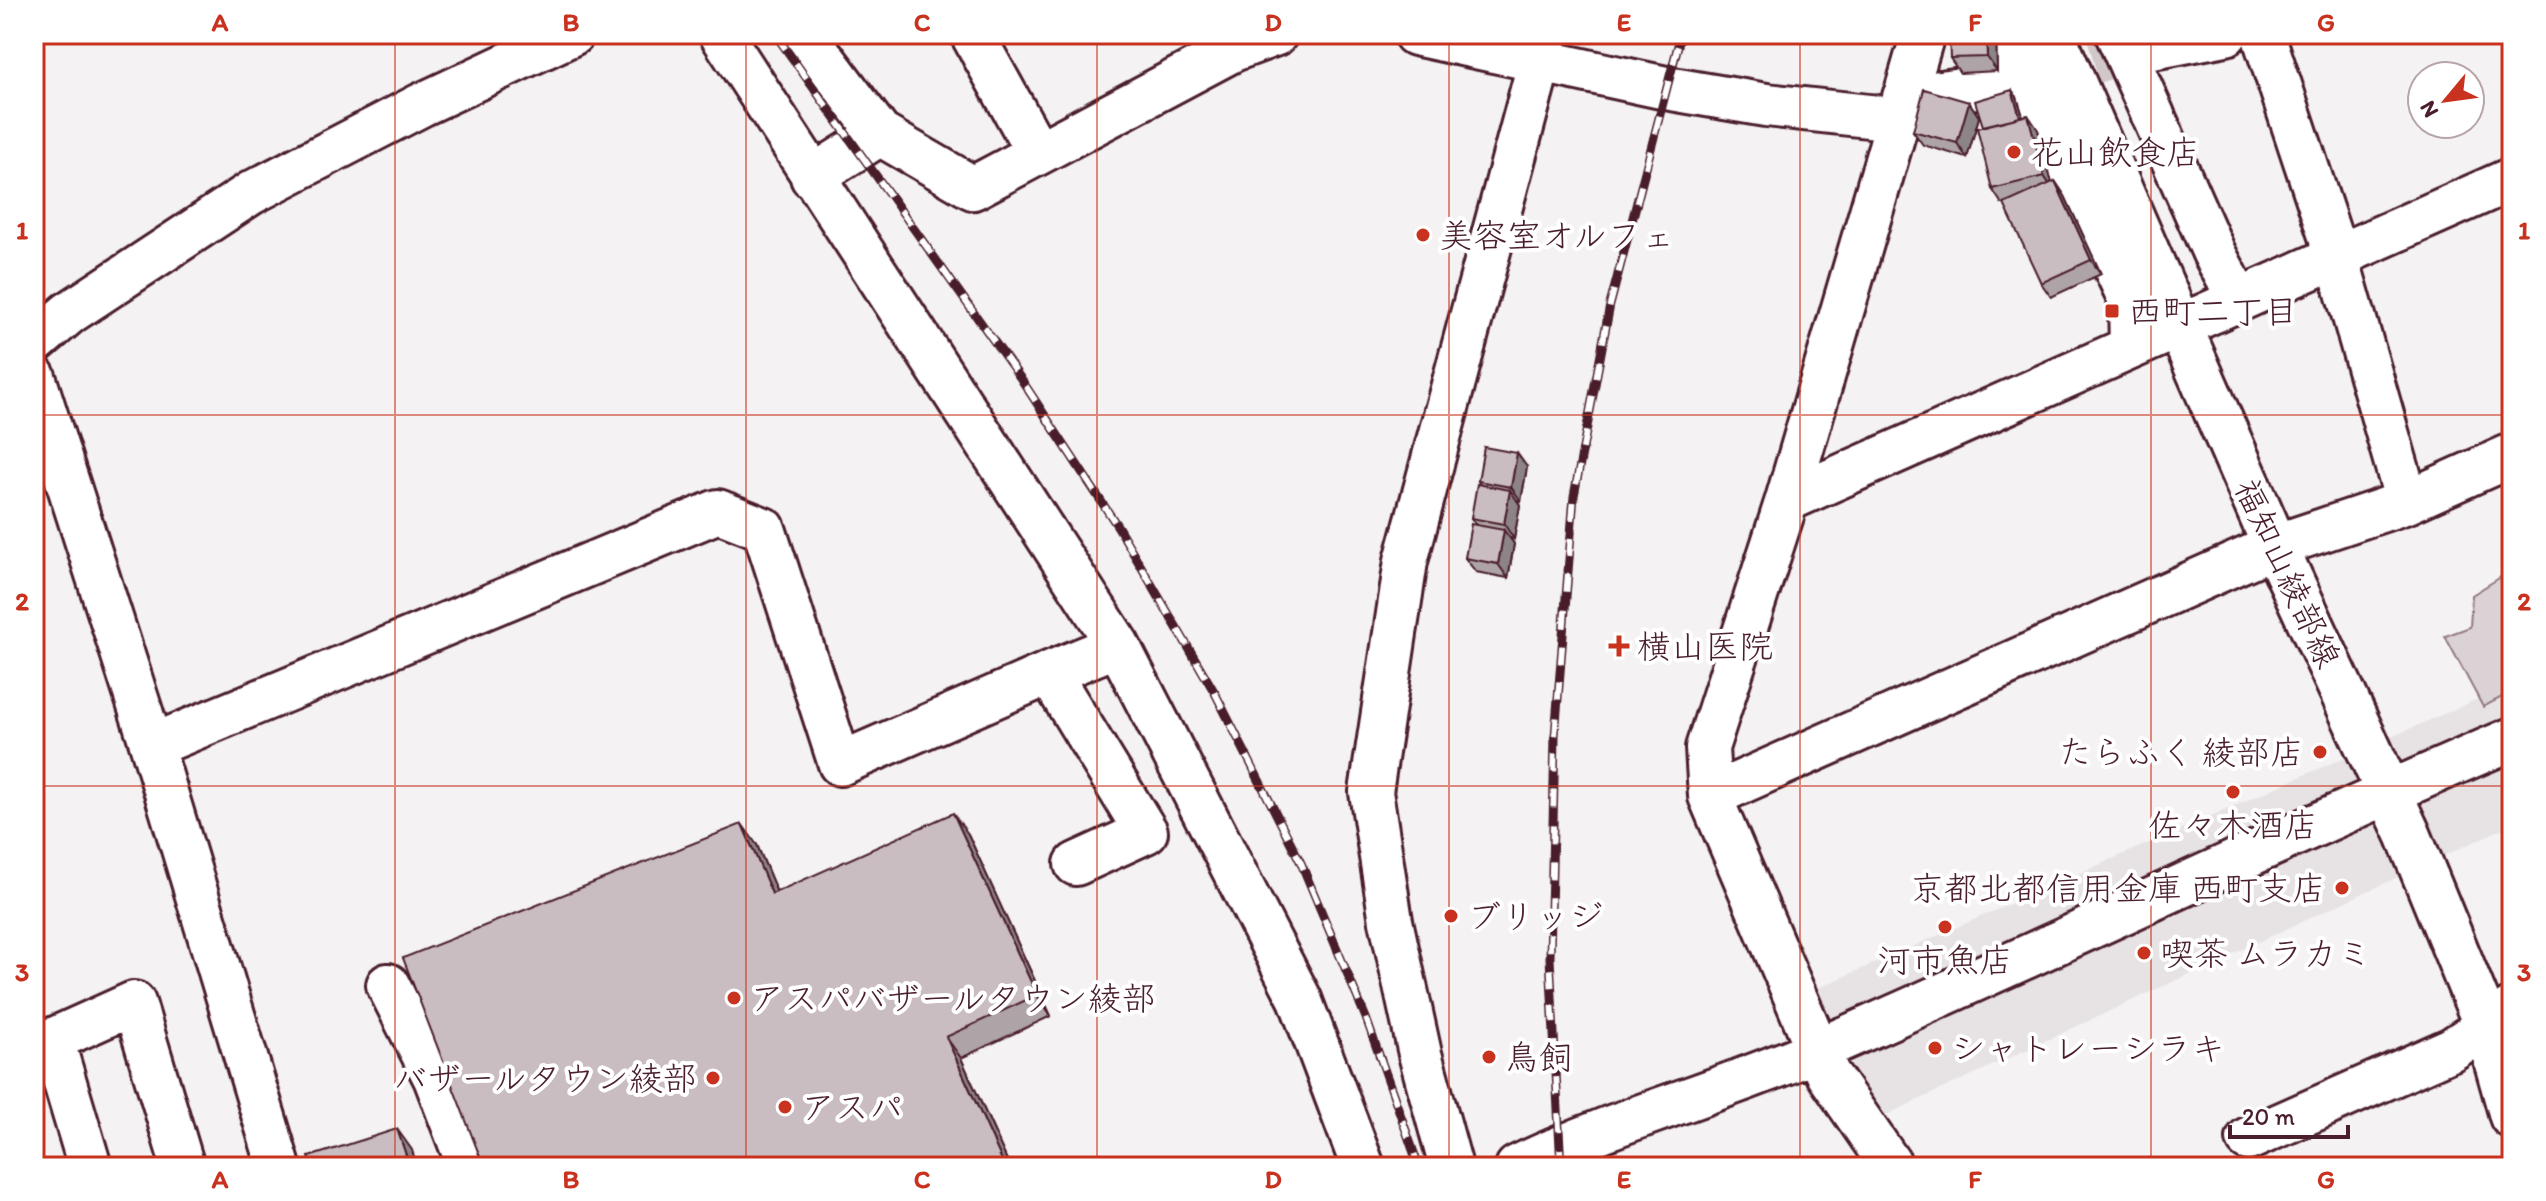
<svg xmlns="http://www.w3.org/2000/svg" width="2546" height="1201" font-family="Itim,'Klee One',sans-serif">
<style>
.built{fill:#e7e2e3}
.green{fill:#dbd2d5;stroke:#927880;stroke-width:2}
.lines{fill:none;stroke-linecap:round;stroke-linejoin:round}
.minor-tunnel{stroke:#d2c8ca;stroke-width:42;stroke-dasharray:42 21;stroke-linecap:butt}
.minor-casing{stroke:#4a1f2b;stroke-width:48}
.major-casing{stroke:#4a1f2b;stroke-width:50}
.minor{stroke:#fff;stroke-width:42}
.major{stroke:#fff;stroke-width:44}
.rail-casing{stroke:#4a1f2b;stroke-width:9}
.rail{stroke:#fff;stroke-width:6;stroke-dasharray:18;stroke-linecap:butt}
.wall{fill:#aea3a6;stroke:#4a1f2b;stroke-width:2}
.shaded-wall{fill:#8d8487;stroke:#4a1f2b;stroke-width:2}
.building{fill:#cabdc1;stroke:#4a1f2b;stroke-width:2}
.grid{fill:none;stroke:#c8321e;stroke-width:2;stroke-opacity:0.55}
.poi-dot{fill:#c8321e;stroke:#fff;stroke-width:3}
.labels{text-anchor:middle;stroke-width:8;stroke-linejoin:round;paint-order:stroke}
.poi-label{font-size:34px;fill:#4a1f2b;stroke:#fff;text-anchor:start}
.street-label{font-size:34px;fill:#4a1f2b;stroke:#fff}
.neatline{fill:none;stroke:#c8321e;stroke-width:3}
.grid-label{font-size:26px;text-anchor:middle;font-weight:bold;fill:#c8321e}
</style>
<rect width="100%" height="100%" fill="#f4f2f2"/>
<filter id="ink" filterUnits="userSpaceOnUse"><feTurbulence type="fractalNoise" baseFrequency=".0125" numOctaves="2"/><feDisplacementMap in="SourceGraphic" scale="16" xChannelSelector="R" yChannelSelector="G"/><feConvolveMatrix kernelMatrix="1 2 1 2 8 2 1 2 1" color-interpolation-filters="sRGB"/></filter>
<g filter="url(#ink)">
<path class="built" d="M2512 684V824L1873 1121 1809 992Z"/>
<path class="green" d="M2512 570V692L2483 707 2445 636 2470 627 2472 595Z"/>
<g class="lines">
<path class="minor-tunnel" d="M2033 79 2127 53"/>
<g class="minor-casing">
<path id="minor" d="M721 34 1118 645 1300 999 1363 1167
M805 34 880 134
M972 34 1038 153
M1415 34 1666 88 1766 105 1897 119
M2006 34 2130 300 2131 347
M2117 34 2214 253 2239 300
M2263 34 2337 257 2407 502
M2127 53 2226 34
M1904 97 2028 80
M812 177 880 134 973 188 1233 50 1276 34
M34 343 69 313 251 193 421 105 572 34
M34 377 152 746 279 1167
M1787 500 2512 179
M152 746 718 511 764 529 840 764 1049 673
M1710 796 2275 546 2407 502 2512 455
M1076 864 1146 832 1049 673 1118 645
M388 985 435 1078 469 1167
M52 1039 90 1167
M34 1048 134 1003 183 1167
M2248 1139 2452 1049 2512 1009
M1451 1167 1420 1054 1391 921 1371 792 1406 561 1547 34
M1517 1167C1616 1119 1722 1092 1822 1048 2053 948 2280 837 2512 739
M1892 1167 1828 1074 1710 796 1707 748 1787 500 1923 34"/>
</g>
<g class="major-casing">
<path id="major" d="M2052 34 2275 546 2408 834 2487 1027 2512 1116"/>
</g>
<use href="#minor" class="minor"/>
<use href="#major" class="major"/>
<g class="rail-casing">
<path id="rail" d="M775 34 1021 379 1118 527 1215 693 1301 863 1366 1018 1419 1167
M1561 1167 1550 958 1555 736 1574 496 1610 305 1681 34"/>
</g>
<use href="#rail" class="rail"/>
</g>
<path class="wall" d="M1996 34 1997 71 1960 73 1950 58Z
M2017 97 2023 116 2038 130 2052 183 2055 181 2065 196 2101 274 2051 297 2041 283 2009 202 2002 204 1992 189 1983 126Z
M1969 102 1979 117 1967 158 1923 145 1913 131Z
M1527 467 1521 501 1517 500 1520 505 1514 539 1510 538 1514 544 1508 578 1476 572 1465 558 1476 525 1471 518 1480 485 1478 481Z
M968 834 1051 1016 961 1058 1010 1167H484L757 845 776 891Z"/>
<path class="shaded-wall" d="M1986 34H1996L1997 71 1987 57Z
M2012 90 2017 97 2026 127 2021 120Z
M1969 102 1979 117 1967 158 1957 143Z
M2028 115 2038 130 2054 191 2044 176Z
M2055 181 2065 196 2101 274 2091 260Z
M1517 453 1527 467 1521 501 1511 487Z
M1510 490 1520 505 1514 539 1504 524Z
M1504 530 1514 544 1508 578 1498 564Z
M953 813 968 834 1051 1016 1037 995Z
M742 824 757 845 786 914 772 894Z
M946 1037 961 1058 1010 1167H1005Z
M397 1129 412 1150 417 1167H410Z"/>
<path class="building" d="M1949 34H1986L1987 57 1950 58Z
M1924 89 1969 102 1957 143 1913 131Z
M2012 90 2020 117 1983 126 1975 101Z
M2028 115 2044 176 1992 189 1977 128Z
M2055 181 2091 260 2041 283 2004 204Z
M1484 447 1517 453 1511 487 1478 481Z
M1477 484 1510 490 1504 524 1471 518Z
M1471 524 1504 530 1498 564 1465 558Z
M953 813 1037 995 946 1037 1005 1167H484L403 958 742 824 772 894Z
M397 1129 410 1167H312L309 1157Z"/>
</g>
<path class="grid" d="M395 34V1167M746 34V1167M1097 34V1167M1449 34V1167M1800 34V1167M2151 34V1167M34 415H2512M34 786H2512"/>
<g class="poi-dot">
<circle cx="2014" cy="152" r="8"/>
<circle cx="1423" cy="235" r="8"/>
<rect x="2104" y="303" width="16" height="16" rx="4"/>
<path d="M1615 634h8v8h8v8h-8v8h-8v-8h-8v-8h8z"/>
<circle cx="2320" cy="752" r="8"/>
<circle cx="2233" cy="792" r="8"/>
<circle cx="2342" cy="888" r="8"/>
<circle cx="1451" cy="916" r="8"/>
<circle cx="1945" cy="927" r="8"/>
<circle cx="2144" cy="953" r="8"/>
<circle cx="734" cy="998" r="8"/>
<circle cx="1935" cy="1048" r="8"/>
<circle cx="1489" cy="1057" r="8"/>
<circle cx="713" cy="1078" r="8"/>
<circle cx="785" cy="1107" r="8"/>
</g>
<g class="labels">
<g class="poi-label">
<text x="2030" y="164">花山飲食店</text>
<text x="1439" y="247">美容室オルフェ</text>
<text x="2128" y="323">西町二丁目</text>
<text x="1637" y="658">横山医院</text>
<text x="2304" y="764" text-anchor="end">たらふく 綾部店</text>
<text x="2233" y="837" text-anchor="middle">佐々木酒店</text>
<text x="2326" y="900" text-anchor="end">京都北都信用金庫 西町支店</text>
<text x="1467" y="928">ブリッジ</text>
<text x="2160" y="965">喫茶 ムラカミ</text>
<text x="1945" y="972" text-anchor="middle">河市魚店</text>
<text x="750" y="1010">アスパバザールタウン綾部</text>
<text x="1951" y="1060">シャトレーシラキ</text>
<text x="1505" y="1069">鳥飼</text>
<text x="697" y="1090" text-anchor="end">バザールタウン綾部</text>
<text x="801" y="1119">アスパ</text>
</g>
<g class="street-label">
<text transform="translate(2288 573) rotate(65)" y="12">福知山綾部線</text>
</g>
</g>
<rect width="2546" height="1201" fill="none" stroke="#fff" stroke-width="88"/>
<g transform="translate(2446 100) rotate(241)"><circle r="38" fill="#ffffff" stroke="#b7a5aa" stroke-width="2"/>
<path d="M0-6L14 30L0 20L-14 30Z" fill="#c8321e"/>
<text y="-12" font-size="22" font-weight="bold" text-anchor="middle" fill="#4a1f2b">N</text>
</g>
<path d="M2230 1125v12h118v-12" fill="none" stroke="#4a1f2b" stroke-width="4"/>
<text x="2242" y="1125" font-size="24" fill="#4a1f2b" stroke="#ffffff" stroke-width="6" paint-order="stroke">20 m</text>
<rect x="44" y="44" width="2458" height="1113" class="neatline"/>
<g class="grid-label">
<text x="220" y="31">A</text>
<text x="571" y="31">B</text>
<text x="922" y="31">C</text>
<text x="1273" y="31">D</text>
<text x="1624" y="31">E</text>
<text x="1975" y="31">F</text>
<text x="2326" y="31">G</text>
<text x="22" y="239">1</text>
<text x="2524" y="239">1</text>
<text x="22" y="610">2</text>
<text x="2524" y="610">2</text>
<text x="22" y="981">3</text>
<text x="2524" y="981">3</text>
<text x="220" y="1188">A</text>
<text x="571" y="1188">B</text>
<text x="922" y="1188">C</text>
<text x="1273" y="1188">D</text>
<text x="1624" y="1188">E</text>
<text x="1975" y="1188">F</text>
<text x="2326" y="1188">G</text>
</g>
</svg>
